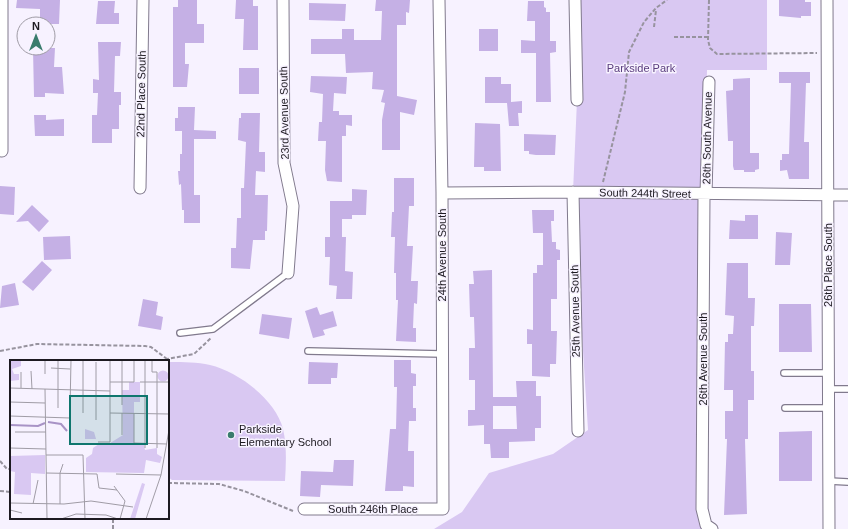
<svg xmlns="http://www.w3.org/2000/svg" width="848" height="529" font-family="Arial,sans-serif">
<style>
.green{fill:#d9c8f2}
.building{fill:#c5b0e5;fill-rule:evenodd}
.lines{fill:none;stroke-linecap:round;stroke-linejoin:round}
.service-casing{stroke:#817a8d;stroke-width:8}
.minor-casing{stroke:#817a8d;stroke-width:13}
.path{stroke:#97939e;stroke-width:2;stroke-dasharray:4 2;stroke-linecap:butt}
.service{stroke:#fff;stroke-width:5.5}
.minor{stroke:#fff;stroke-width:11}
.poi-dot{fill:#397c6d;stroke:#f7f2ff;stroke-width:1.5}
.labels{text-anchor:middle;stroke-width:3;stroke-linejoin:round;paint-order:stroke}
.park-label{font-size:11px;fill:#5a3d7e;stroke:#f7f2ff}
.street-label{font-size:11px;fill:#1d1a21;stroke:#f7f2ff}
.poi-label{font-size:11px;fill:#1d1a21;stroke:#f7f2ff;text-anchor:start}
.inset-river{fill:none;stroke:#a893c6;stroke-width:2}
.inset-road{fill:none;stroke:#a09ca6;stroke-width:1}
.view{fill:#0f766e;fill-opacity:0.15;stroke:#0f766e;stroke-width:2}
.inset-edge{fill:none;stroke:#1d1a21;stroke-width:2}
</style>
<rect width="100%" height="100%" fill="#f7f2ff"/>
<path class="green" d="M575 0H767V70H707L704 194 709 529H434L462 512 489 473 553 454 588 430 573 192 577 100Z
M170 362C184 362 197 362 210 365 239 372 276 400 283 429 287 446 286 464 285 481L172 480 168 477Z"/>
<path class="building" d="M17 0H60L59 24H40V9L16 8Z
M178 0H197V24H204V43H185V64H189L187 87H173V7H178Z
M236 0H253V6H258V50H243L244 19H235Z
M376 0H410L409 13 406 12V25H397V96L417 100 414 115 400 112V150H382V120L385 103 381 102 384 90 372 89 373 72 346 73 345 54H311V39H342V29H354V40H381L382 11H375Z
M779 0H805V2H811V16H801V18L779 16Z
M98 1H115L114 13H119V24H96Z
M528 1H544V7L546 8V12H550V41H556V52L550 53 551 102H536V53H521V40L535 41V21H527Z
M309 3 346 4 345 21 309 20Z
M479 29H498V51H479Z
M98 42H121L120 56H115L114 92H121V105H119V129H112V143H92V115H97L98 93H93V79L99 80Z
M38 48H55L54 67H62L64 94 45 93V97H34L33 49Z
M239 68H259V94H239Z
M779 72H810V83H806L804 142H809V179H789L787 170 780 171V160H782V154H789L791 83H779Z
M311 76 347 77 346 94 334 93 333 111H339V115H352V126L346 125V136H342V182L327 181 325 170 326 141H318L319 122H322L323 94 310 92Z
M485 77H501V84H511V102L522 101V113H518L519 126H509L507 103H485Z
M750 78V153H759V169L755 170V172H744V170H734L733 166V141H728L726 91 733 90V79Z
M178 107H195L194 130 216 131V139H194V195H200V223H184V210H182L181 184 179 185 178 171H180V154H182V131H175V118H178Z
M241 113H260L259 152H265V172L256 171 255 195H268L267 231H265V240H253L250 269 231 268V248H236L237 218H241V188H244L246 142 238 140 239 118H241Z
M34 115H46V120L64 119V136H35Z
M475 123 500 124 501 171H484V167H474Z
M524 134 556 135 555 155H536L529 154V151H524Z
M394 178H414V206H409L407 246H413L411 281H418L417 304 414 303 413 328H416V342L396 341 398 300H396V273H394L395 237H391L392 212H394Z
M0 186 15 187 14 215 0 214Z
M352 189 367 190 366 215H352V219H342V237H346L345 271 353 272 352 299H336L337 286 329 285 330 257H325V237H330V201H352Z
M32 205 49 221 39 232 28 221 16 222Z
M532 210H554V221H551L552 242H556V249L560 250V260H557V299H551V331H557L556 364H550V377L532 376V344H527V329L533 330V273H537V265H543V233H533Z
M745 215H758V239H729L730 220 745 221Z
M776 232 792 233 790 265H775Z
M70 236 71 259 44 260 43 237Z
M42 261 52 270 33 291 22 282Z
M727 263H748V298H755L754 326H751V371H754V400H748V439H745L747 514 724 515 727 439H725V411H733V390H724L725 342H728V334H733L734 316 725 315Z
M492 270 493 397H517L516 381H536V396H541V428H535V441L509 442V458H491L490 444H484V425L468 426V410H475V380H469V348H475L474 317H470L469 284H474L473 271ZM493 406H516L517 429H493Z
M15 283 19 305 0 308 2 286Z
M143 299 158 302 156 315 163 317 161 330 138 326Z
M779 304H811L812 352H779Z
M317 307 320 315 333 311 337 326 323 330 325 335 313 338 305 311Z
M262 314 292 318 289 339 259 334Z
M394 360H411V373L416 374V386H413V408H416V421H409L408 451H414V487L403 486V491H385L390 429H396L397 387H394Z
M309 362 338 363 337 378H331V384H308Z
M812 431V481H779V432Z
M334 460H354L353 486 321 485 320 497 300 496 301 471 333 472Z"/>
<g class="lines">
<g class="service-casing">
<path id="service" d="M180 333 213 329 288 273
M308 351 442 354
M784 373H828
M828 389H848
M785 408H828
M829 481 848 482"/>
</g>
<g class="minor-casing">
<path id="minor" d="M283 0 284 163 293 206 288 273
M575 0 577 100
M827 0 829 529
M2 151V0
M140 188 143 0
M573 192 578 431
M442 193 573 192 848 195
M704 194 702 509 706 525 712 529
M706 194 709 82
M304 509H443L442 193 439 0"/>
</g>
<path class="path" d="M709 0 708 40 710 48 717 54 817 53
M654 27 656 10
M674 37H708
M603 182 625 92 629 52 644 22 656 8 667 0
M0 351 37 344 145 346 151 347 167 359
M167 361V359L194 354 211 338
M0 461 7 469H11
M168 483 219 484 244 491 293 511
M0 491 11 492
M113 529V518"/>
<use href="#service" class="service"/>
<use href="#minor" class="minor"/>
</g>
<circle class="poi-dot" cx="231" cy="435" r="4"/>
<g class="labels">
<g class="park-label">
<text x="641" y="72">Parkside Park</text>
</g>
<g class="street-label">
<text transform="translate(141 94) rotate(-89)" y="4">22nd Place South</text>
<text transform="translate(284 113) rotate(-91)" y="4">23rd Avenue South</text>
<text transform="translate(707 138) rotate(-89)" y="4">26th South Avenue</text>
<text transform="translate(645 193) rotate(1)" y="4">South 244th Street</text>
<text transform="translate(442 255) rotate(-90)" y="4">24th Avenue South</text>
<text transform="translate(828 265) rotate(-90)" y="4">26th Place South</text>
<text transform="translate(575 311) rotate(-91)" y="4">25th Avenue South</text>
<text transform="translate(703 359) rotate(-90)" y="4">26th Avenue South</text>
<text x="373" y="513">South 246th Place</text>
</g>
<g class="poi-label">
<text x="239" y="433">Parkside<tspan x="239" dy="13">Elementary School</tspan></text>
</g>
</g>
<g transform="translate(10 360)">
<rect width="159" height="159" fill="#f7f2ff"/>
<path d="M0 0H11V6L2 9 4 14H9V20L0 21ZM147.5 16a5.5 5.5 0 1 1 11 0a5.5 5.5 0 1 1-11 0ZM119 22H130V42H124V84L134 85 135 90 147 88V94L152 97 150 103 136 100 134 113 76 112V98L82 94 83 88 89 84 97 85 113 75 112 30H119ZM75 69 84 72 86 79H75ZM35 95V114L21 113V135L4 134 5 112 0 111V96ZM132 123 135 124 125 159H120Z" fill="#d9c8f2"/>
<path class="inset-river" d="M38 62 51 64 57 71M0 65 28 66 35 63"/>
<path class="inset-road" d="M48 0V48M112 0V45M142 0V12H147V88M41 8 60 9M21 11 22 29M35 14V0M100 22H124V0M130 22H159M0 28 100 31M11 28V12M35 29 37 159M0 42 35 43M60 49 61 0M73 53V0M100 53 159 54M112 53V75M124 53V83L157 84M0 56 60 58M86 60V2M5 72H36M88 82H100V0M0 88 36 89M135 88V0M36 95H73L75 159M36 113 87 114 89 128 107 130M106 114 151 115M104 126 115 141 110 159M0 143 54 144 81 141 123 147M23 144 28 120M50 144V113L53 104M0 150 12 153M51 159 66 154 96 155 108 159M136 159 151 115 159 70"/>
<path class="view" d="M60 36H137V84H60Z"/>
<rect width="159" height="159" class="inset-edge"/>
</g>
<g transform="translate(36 36)"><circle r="19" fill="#f7f2ff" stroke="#a09ca6"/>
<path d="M0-3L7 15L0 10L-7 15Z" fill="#397c6d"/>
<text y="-6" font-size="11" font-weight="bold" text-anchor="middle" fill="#1d1a21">N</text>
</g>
</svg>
